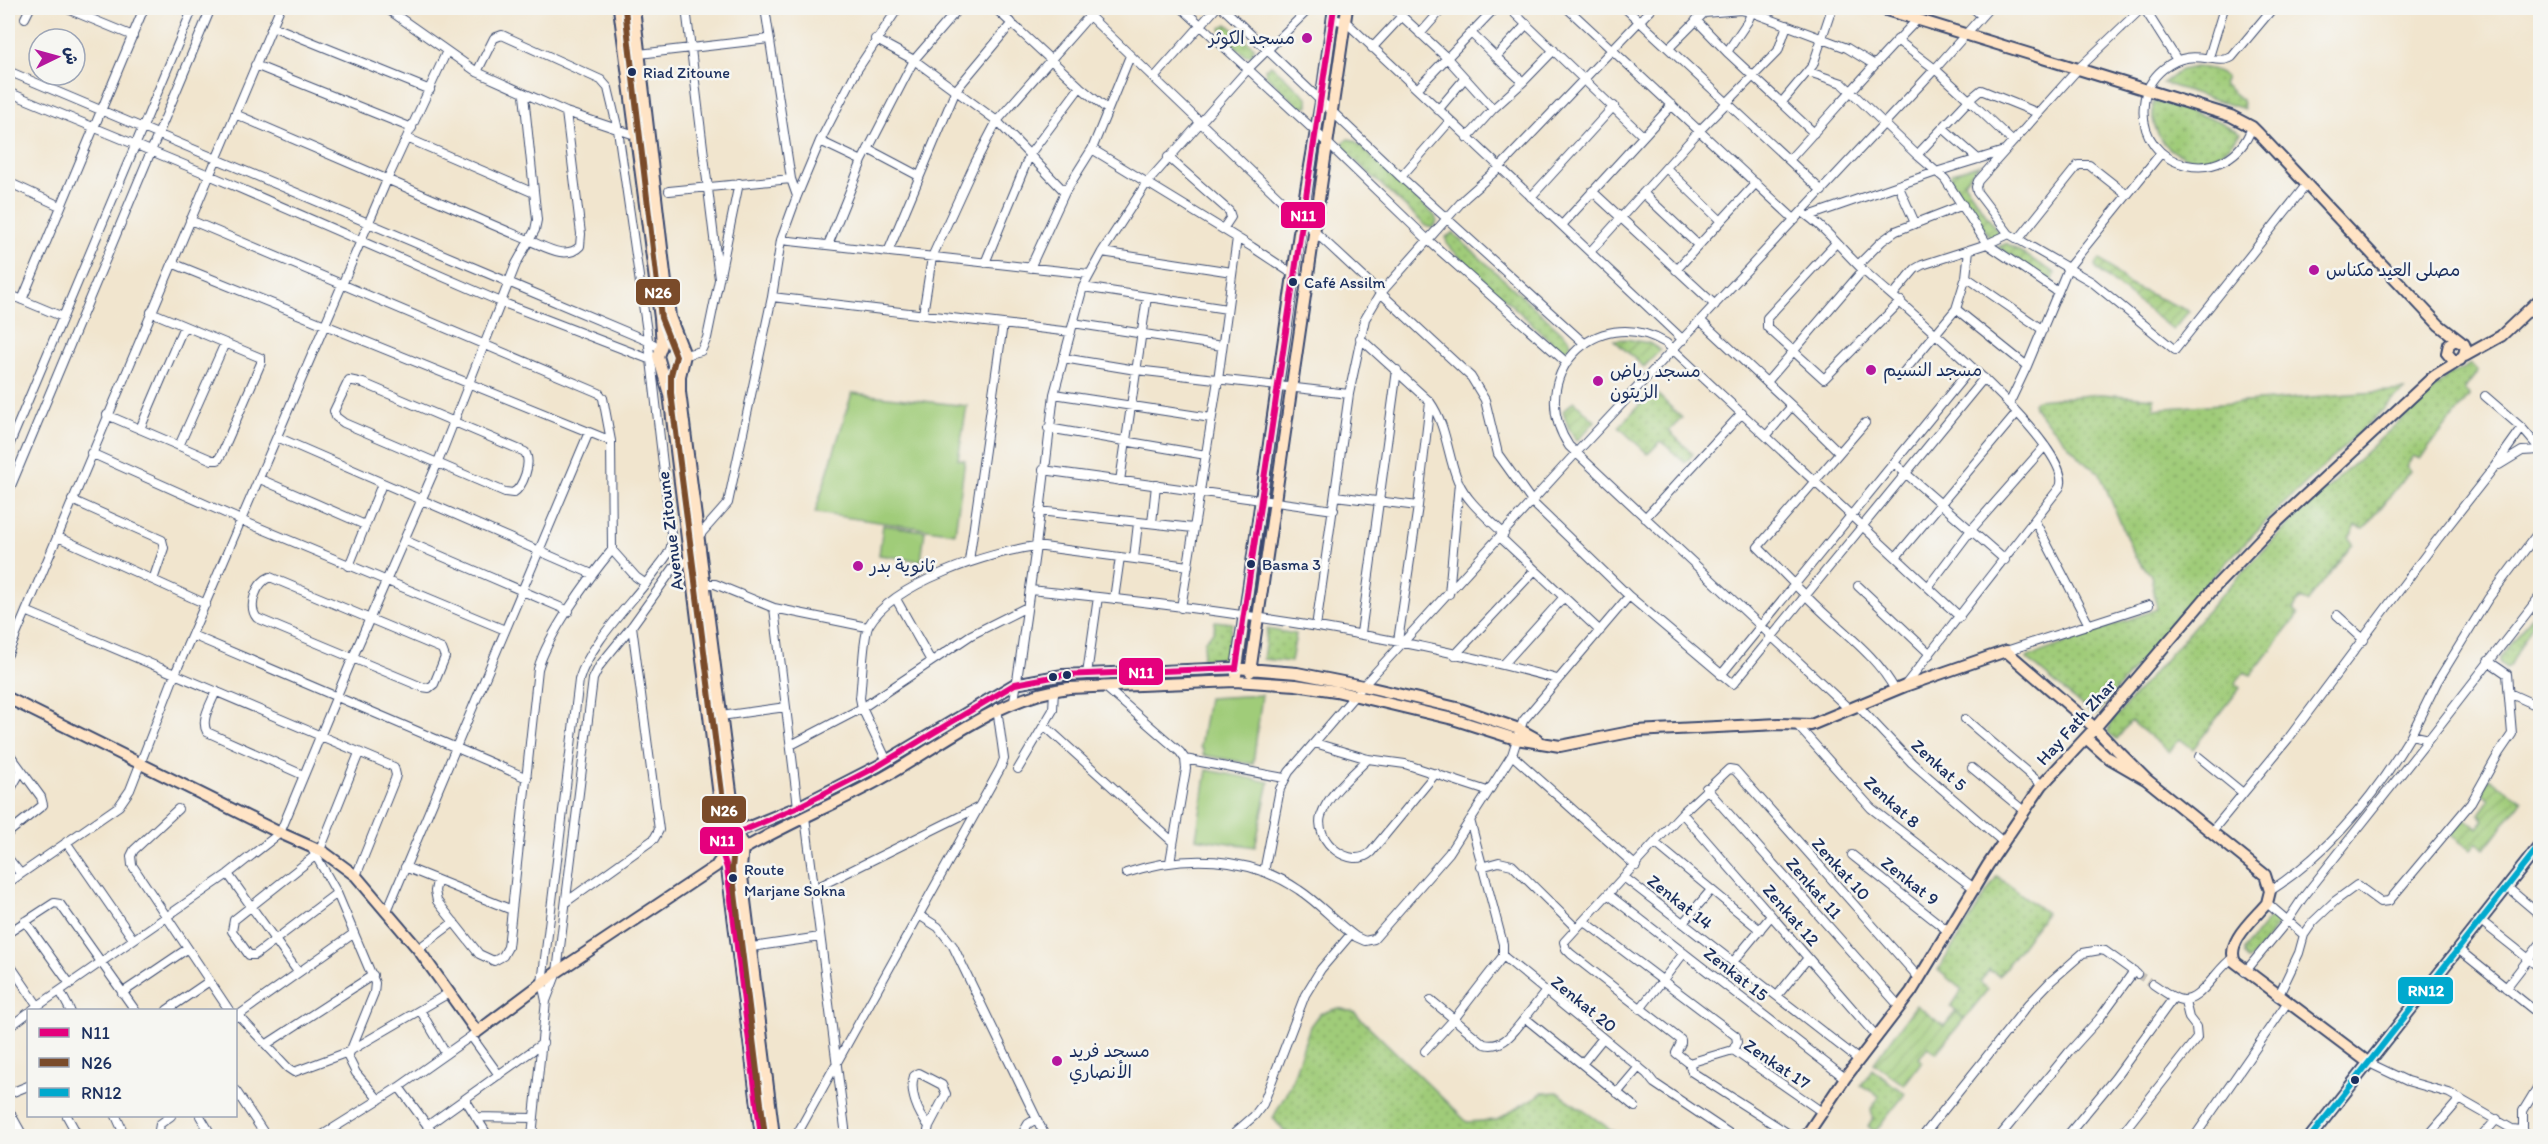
<svg xmlns="http://www.w3.org/2000/svg" width="2548" height="1144" font-family="Itim,'Playpen Sans Arabic',sans-serif">
<style>
.grass{fill:url(#grass-dots);stroke:#5e7e6c;stroke-width:1.5}
.park{fill:#a0cc79;stroke:#5e7e6c;stroke-width:1.5}
.garden{fill:url(#garden-furrows);stroke:#5e7e6c;stroke-width:1.5}
.lines{fill:none;stroke-linecap:round;stroke-linejoin:round}
.street-tunnel{stroke:#c6c1b8;stroke-width:8;stroke-dasharray:8 4;stroke-linecap:butt}
.street-casing{stroke:#3b4a6f;stroke-width:10}
.secondary-casing{stroke:#3b4a6f;stroke-width:14}
.street{stroke:#fff;stroke-width:8}
.secondary{stroke:#ffe4c6;stroke-width:10}
.bus-1-casing{stroke:#f6f6f2;stroke-width:10}
.bus-2-casing{stroke:#f6f6f2;stroke-width:10}
.bus-3-casing{stroke:#f6f6f2;stroke-width:10}
.bus-1{stroke:#e5007d;stroke-width:6}
.bus-2{stroke:#7a4b2a;stroke-width:6}
.bus-3{stroke:#00a9ce;stroke-width:6}
.poi-dot{fill:#b5179e;stroke:#f6f6f2;stroke-width:2}
.bus-dot{fill:#1b2f5e;stroke:#f6f6f2;stroke-width:2}
.labels{text-anchor:middle;stroke-width:5;stroke-linejoin:round;paint-order:stroke}
.bus-label{font-size:16px;fill:#1b2f5e;stroke:#f6f6f2;text-anchor:start}
.poi-label{font-size:18px;fill:#1b2f5e;stroke:#f6f6f2;text-anchor:start}
.street-label{font-size:18px;fill:#1b2f5e;stroke:#f6f6f2}
.line-badge{stroke:#f6f6f2;stroke-width:2}
.badge-label{font-size:16px;text-anchor:middle;font-weight:bold;fill:#fff}
</style>
<defs>
<pattern id="grass-dots" width="8" height="8" patternUnits="userSpaceOnUse" patternTransform="scale(1.5)"><rect width="8" height="8" fill="#a0cc79"/><path d="M2 2h.1M6 6h.1" fill="none" stroke="#82a666" stroke-width="1.8" stroke-linecap="round"/></pattern>
<pattern id="garden-furrows" width="10" height="10" patternUnits="userSpaceOnUse" patternTransform="scale(1.5)"><rect width="10" height="10" fill="#a0cc79"/><path d="M-1 1l2-2M0 10L10 0M9 11l2-2" fill="none" stroke="#82a666"/></pattern>
</defs>
<rect width="100%" height="100%" fill="#f6f6f2"/>
<filter id="ink" filterUnits="userSpaceOnUse"><feTurbulence type="fractalNoise" baseFrequency=".0167" numOctaves="2"/><feDisplacementMap in="SourceGraphic" scale="12" xChannelSelector="R" yChannelSelector="G"/><feConvolveMatrix kernelMatrix="1 2 1 2 8 2 1 2 1" color-interpolation-filters="sRGB"/></filter>
<filter id="wash" filterUnits="userSpaceOnUse"><feTurbulence type="fractalNoise" baseFrequency=".008" numOctaves="4" result="noise"/><feDisplacementMap in="SourceGraphic" scale="24" xChannelSelector="R" yChannelSelector="G"/><feGaussianBlur stdDeviation="1.35" result="paint"/><feColorMatrix in="noise" values="0 0 0 0 0 0 0 0 0 0 0 0 0 0 0 0 0 1.4 0 .05"/><feComposite in="paint" operator="in"/></filter>
<g filter="url(#wash)">
<rect width="100%" height="100%" fill="#f1e5ce"/>
<path class="grass" d="M1227 24 1254 47 1252 55H1245L1222 33 1221 28Z
M1271 65 1308 98V106L1300 107 1266 75 1265 69Z
M2195 67C2206 67 2217 69 2226 77L2223 84 2242 100 2244 109 2163 83 2181 70Z
M2156 101 2219 121 2240 133C2211 181 2146 157 2153 102Z
M1348 139 1354 140 1435 216 1437 222 1432 228 1426 226 1344 150 1342 144Z
M1453 233 1569 339 1571 343 1569 348 1563 351 1559 349 1447 245 1446 237Z
M2470 364 2478 371 2464 390 2470 395 2420 459 2413 456 2406 466 2410 471 2364 529 2356 526 2349 538 2353 544 2307 602 2300 599 2293 610 2298 615 2251 675 2244 672 2235 683 2240 688 2193 749 2180 739 2169 752 2131 721 2117 739 2108 733 2109 725 2220 596 2289 524 2449 375 2463 369Z
M1653 390 1682 418 1669 431 1693 454 1685 463 1661 441 1648 454 1619 427Z
M2404 390 2274 513 2208 581 2096 714H2092L2027 659 2028 657 2157 609 2151 575 2135 557 2099 472 2087 465 2034 408 2033 403 2037 400 2101 394 2154 398V409Z
M2536 611 2539 612 2510 666 2506 668 2500 663V659Z
M1215 621 1232 623 1226 659H1202L1205 640 1214 631Z
M1267 629 1296 634 1291 662 1263 659Z
M1997 876 2046 913 1999 976 1989 970 1980 982 1988 989 1964 1019 1951 1007 1962 990 1938 970Z
M2271 916 2279 923 2249 961 2244 955V949Z
M1338 1008 1354 1012 1467 1122 1497 1120 1542 1093 1557 1092 1620 1136H1288L1273 1118 1291 1084 1310 1026 1319 1014Z
M1872 1069 1905 1094 1875 1132 1868 1126 1873 1118 1871 1110 1879 1096 1861 1085Z"/>
<path class="park" d="M852 393 967 406 958 459 965 460 955 533 815 513Z
M883 525 925 531 921 561 879 555Z
M1262 695 1253 764 1203 755V750L1200 747 1208 698Z
M1207 770 1269 782 1255 847 1196 838Z"/>
<path class="garden" d="M1980 164 1964 182 1998 232 1997 235 1990 238 1950 178 1952 173Z
M2006 243 2055 273 2052 283 1998 247Z
M2100 259 2131 286 2189 311 2173 330 2096 269 2095 265Z
M1626 339 1649 343 1660 350 1644 367 1614 340Z
M1574 401 1595 421 1577 441 1568 427 1563 411Z
M2489 778 2522 801 2485 849 2477 843 2471 850 2449 834 2464 819 2478 828 2484 820 2479 814 2489 800 2482 793Z
M1916 1005 1944 1026 1956 1011 1964 1019 1936 1053 1928 1047 1919 1058 1922 1061 1904 1085 1874 1063Z"/>
</g>
<g filter="url(#ink)">
<g class="lines">
<path class="street-tunnel" d="M2137 974 2153 984"/>
<g class="street-casing">
<path id="street" d="M65 8 133 36
M386 8 477 72 566 112 635 135
M686 8 719 279
M765 8 791 179 797 196
M995 8 1080 87 1108 110
M1081 8 1301 219 1471 377 1485 400 1498 454 1533 503 1629 596 1733 684 1984 378
M1182 8 1316 132 1428 240 1567 363
M1223 8 1401 177 1585 344
M1393 8 1447 58 1493 109
M1509 8 1643 136
M1567 8 1795 220
M1625 8 1822 191
M1753 8 1748 21 1727 52 1814 133
M1973 8 1982 16
M2142 8 2078 69 1978 181 1976 187 1977 192 2009 234 2092 282 2175 350 2307 184
M2144 8 2177 60
M25 18 30 8
M1333 19 1346 22 1683 340
M1696 20 1727 52
M1527 24 1496 57 1523 82 1554 50
M272 26 430 90
M1471 33 1496 57
M1420 34 1443 8
M875 39 914 60 997 121 1065 192
M1897 40 1935 69 1969 100 1981 90 2038 113
M1372 48 1401 17
M1669 48 1704 13 1741 10 1751 12 1847 48 1873 64
M639 54 769 39
M2209 57 2224 8
M255 65 412 128
M8 71 648 341 660 348
M477 72 494 38 502 35 601 80 608 88 618 130 651 360 672 542C671 552 663 561 656 570 633 602 590 642 579 680L542 983 546 1001
M1809 72 1842 83 1917 155 1969 100 2013 142
M1154 78 1216 8
M1417 89 1495 8
M8 92 209 175 501 302 654 361
M1782 102 1813 65 1832 8
M1438 110 1465 78
M235 114 528 240C544 246 566 261 580 246L581 234 566 112
M2252 127C2229 192 2136 171 2144 104 2145 91 2152 78 2163 69 2192 45 2216 67 2232 57L2273 8
M1943 128 1978 159
M407 138 534 193
M1467 138 1493 109 1523 82
M820 141 862 161
M868 149 919 176
M1092 149 1252 247 1308 284
M1917 155 1945 179 1987 244 2058 292
M1168 157 1229 211 1231 217 1223 229
M1789 160C1832 113 1873 65 1917 20
M1666 168 1721 221
M1401 177 1450 121
M8 182 60 206
M1898 185 1915 223
M669 191 791 179
M1592 191 1715 305
M1643 193 1698 245
M1531 197 1614 106
M1802 212C1825 227 1842 250 1862 269 1893 298 2078 448 2060 487L1906 684
M1809 216 1936 172 2004 151
M190 220 599 393 603 398 611 441 612 550 636 577 646 584
M1562 225 1672 105
M781 240 1089 274
M2018 240 2078 165H2089L2127 195
M1836 243 1767 318V327L1824 379 1901 301
M828 245 862 161 914 60 959 8
M888 252 956 90 1012 23
M1102 252 1232 272
M1590 252 1699 131 1778 51 1787 25
M172 263 611 441
M985 263 1030 154 1080 87
M1858 265 1882 241 1896 231 1963 205
M1030 268 1065 192 1092 149 1130 56
M1676 270 1756 183
M1966 277 2043 330
M1083 287 1227 309
M8 294 63 317
M1893 295 1915 269 1922 265 1987 244 2009 234
M772 297 1071 332
M22 300 144 8
M1956 309 2027 366
M923 314 932 257 975 163 997 121 1096 8
M1701 321 1792 406
M1073 323 1222 346
M1360 338 1430 402 1418 506 1398 641
M685 355 701 351 707 338 739 183
M1063 358 1136 370 1349 394
M1902 374 1956 309 1966 277 1969 250
M349 380 363 383 525 452C532 463 523 487 513 493L505 492 344 423 336 417 334 411Z
M1767 382 1863 270
M1054 394 1211 418
M2485 396 2522 428 2539 448
M1430 402C1447 426 1447 455 1458 481 1467 502 1488 518 1504 534
M2009 404 2027 366 2068 268 2161 153
M107 415 212 460H218L221 455 261 363V358L151 312
M1865 423 1758 547C1781 570 1803 594 1827 616 1852 639 1879 660 1895 690
M1048 428 1206 455
M140 429 184 326
M1766 436 1792 406 1839 452
M277 437 592 574
M179 446 225 343
M8 448 193 8
M91 453 243 521 505 630
M1895 464 2005 560
M2499 465 2522 451 2540 450
M1043 470 1334 510
M260 479 365 525
M1120 481 1147 297
M8 493 211 8
M1335 496 1418 506
M72 500 162 540 164 548 153 580
M1039 511 1193 528
M1645 518 1742 413
M2035 521 2089 625
M1152 523 1156 485
M58 537 206 604
M698 537 728 503 772 297 781 240 797 196 820 141 857 70 898 8
M1500 537 1600 631
M404 540 569 611
M1896 557 2017 413
M1134 558 1138 523
M969 561 1003 324
M349 566 382 484
M270 577 442 649 445 657 434 684 429 688 422 687 257 618C247 606 257 582 270 577Z
M704 584H715L774 608 867 627
M1858 586 1930 654
M1928 587 1971 530 2045 446
M1030 590C1207 607 1385 632 1557 679
M1449 594 1459 483
M896 599 931 661
M1114 599 1120 557
M774 608 798 807
M1181 608 1218 380 1237 238
M26 611 394 767 396 775 395 779 356 876
M2337 615 2364 640
M1316 627 1349 394 1365 319 1380 294 1465 198 1500 167 1652 8
M1361 633 1397 370
M192 635 527 778
M2006 651 2149 605
M8 654 280 8
M1455 655 1535 570
M1503 665 1564 597
M1087 674 1098 597
M1721 675 1972 367
M1104 686 1180 752 1185 759 1186 769 1170 862
M216 691C211 704 200 720 207 732L303 775
M2509 693 2540 707
M1014 702 1036 546 1054 394 1083 287 1102 252 1146 184 1248 69 1310 8
M1858 706 1912 763 2003 842
M1849 709 1569 446C1524 378 1595 301 1666 343L1960 617
M721 716 786 707
M1965 719 2042 785
M1044 725 1173 842
M1798 726 1871 808 1975 889
M2411 735 2437 682 2488 599 2540 530
M1315 743 1368 759 1405 764 1487 791
M791 745 862 708 971 635 1027 607
M8 752 41 797 43 805 8 833
M1512 755 1636 866
M2199 757 2243 793
M1185 759 1284 778
M1368 759C1352 775 1328 794 1321 816 1314 841 1351 871 1371 852L1436 773
M887 761 862 708 860 698C862 683 863 635 869 625 893 583 990 552 1036 546L1188 566
M1972 768 2024 811
M1018 769 1053 710 1054 690
M1706 788 1900 1007
M8 794 21 771
M178 809 134 850 131 856 132 865 229 1010
M1682 813 1877 1037
M805 817 846 1136
M2213 830 2288 739 2437 540 2492 470 2522 428
M66 842 133 939
M1655 843 1760 930
M311 847 337 893 375 983 374 993 348 1057 356 1073 379 1100
M320 850 359 753
M316 855 234 920 232 931 249 955H255L337 893
M1852 855 1948 931
M8 858 20 873
M405 867 512 910
M1481 867 1499 862 1512 865 1576 928
M1264 872 1280 789 1289 772 1363 686 1576 453 1935 69 1989 8
M1126 873C1183 854 1248 855 1299 890 1319 903 1336 923 1356 937L1365 941 1374 939 1449 853 1512 755 1523 721 1629 596
M228 874 298 972
M1625 878 1859 1060
M437 881 435 891 437 901 479 954 494 961 503 956 508 947 538 669C548 634 588 579 612 550
M8 883 119 806 130 790 175 674 387 180 446 53
M2507 887 2540 915
M814 889 977 808
M2270 891C2330 852 2375 796 2411 735L2429 739 2540 596
M1609 895 1845 1078
M566 902 654 839 659 830 632 626
M2267 903 2304 935
M387 911 589 432
M919 915 938 927 953 946 1045 1136
M25 921 70 984
M1584 921 1736 1036 1737 1042 1733 1050
M2481 921 2540 968
M1683 923 1711 890
M8 933 54 903 60 904 135 1010
M752 947 820 937
M418 949 454 922
M2458 949 2540 1015
M1503 956 1647 1074 1654 1083 1733 1136
M8 962 38 1006
M1733 962 1771 916
M2245 972 2288 920 2302 899 2429 739
M2153 984C2161 989 2169 996 2178 999 2199 1007 2216 968 2233 958
M2506 988 2540 944
M60 991 70 1010
M122 993 187 949
M1777 996 1808 958
M2278 997 2299 953 2304 935 2313 922 2335 901 2357 885 2380 902 2389 901 2471 803 2499 753 2512 734 2507 674 2488 661
M1431 1000 1484 1044C1504 1049 1513 1032 1525 1018L1635 1107
M1640 1009 1684 953
M32 1010 228 874 280 833 353 657 438 462 516 264 535 230 537 220 524 95
M167 1010 208 982
M420 1010 446 1054
M238 1015 288 1068 294 1072 348 1052 449 993
M236 1017 353 934
M1525 1018 1546 991
M8 1028 28 1013
M471 1036 499 1075
M267 1044 373 975
M1425 1051 1455 1018 1503 956V944L1470 820
M1689 1063 1676 1053 1681 1043V1040L1571 954 1566 949 1564 942 1682 813 1729 769 1735 770 1919 978
M2369 1063 2407 1081 2449 1093 2512 1129 2522 1130
M1582 1064 1603 1038
M399 1087 435 1136
M236 1091 266 1136
M1617 1093 1639 1067
M8 1094 28 1086
M465 1099 488 1136
M8 1109 23 1136
M67 1116 78 1136
M116 1116 125 1136
M200 1116 212 1136
M476 1117 534 1118
M427 1126 543 1043
M163 1136 159 1130 160 1124 171 1116
M321 1136 399 1087 477 1032
M532 1136 546 1001 557 972 593 679 600 665 632 626 675 566 690 560
M796 1136 1000 769 1004 759 997 708
M927 1136 929 1126 946 1094 942 1085 919 1073 914 1076C909 1092 918 1114 929 1126
M1021 1136 1028 1124 1036 1119
M1231 1136 1254 1116 1263 1104 1305 995 1321 969 1351 934
M1792 1136 1692 1072 1689 1063 1733 1050 1822 1112
M1923 1136 2028 1005 2051 981 2083 953 2100 950 2105 951 2137 974
M2000 1136 2069 1052 2099 1019 2134 971
M2067 1136 2115 1078 2174 997
M2120 1136 2197 1038 2196 1027 2189 1018 2185 1001
M2195 1136 2287 1003
M2428 1136 2460 1099
M2482 1136 2497 1119
M2523 1136V1111L2540 1083"/>
</g>
<g class="secondary-casing">
<path id="secondary" d="M619 8 660 318 662 345 658 356 669 394 720 804V846L727 868 761 1136
M634 8 670 317 685 355 680 376V392L736 831 743 846 741 868 774 1136
M1880 8 2231 116 2252 127 2258 133 2439 325 2461 342
M2465 356 2501 336 2540 299
M1250 672 1347 8
M1236 675 1301 219 1321 102 1334 8
M8 698 280 833 325 853 356 876 418 949 477 1032 557 972 716 866 723 856
M2086 738 2105 755
M2109 758 2147 780 2116 749
M2147 780 2265 875 2270 891 2267 903C2255 918 2225 942 2235 962L2369 1063
M737 832 798 807 878 766 1015 684 1063 675 1236 668 1297 673 1363 686 1457 708 1519 729 1537 739
M742 850C786 824 833 805 877 781 940 747 996 697 1069 688L1235 681 1296 685 1336 691 1453 719 1516 739 1560 746 1635 731 1779 724 1811 725 1905 686 2006 651 2095 728 2112 746
M1806 1136 1845 1078 1911 992 1988 865 2042 785 2095 728 2214 588 2277 522 2432 378C2444 368 2472 359 2464 344L2455 340 2449 344 2447 353 2453 360H2460
M2311 1136 2540 845"/>
</g>
<use href="#street" class="street"/>
<use href="#secondary" class="secondary"/>
<g class="bus-1-casing">
<path id="bus-1" d="M761 1136 727 868 720 846 723 835 731 830 737 832 747 829 798 807 878 766 1015 684 1063 675 1236 668 1334 8"/>
</g>
<g class="bus-2-casing">
<path id="bus-2" d="M625 9 661 318 676 356 671 375V393L727 832 734 848 732 869 765 1136"/>
</g>
<g class="bus-3-casing">
<path id="bus-3" d="M2311 1136 2540 845"/>
</g>
<use href="#bus-1" class="bus-1"/>
<use href="#bus-2" class="bus-2"/>
<use href="#bus-3" class="bus-3"/>
</g>
</g>
<g class="poi-dot">
<circle cx="1307" cy="38" r="6"/>
<circle cx="2314" cy="270" r="6"/>
<circle cx="1871" cy="370" r="6"/>
<circle cx="1598" cy="381" r="6"/>
<circle cx="858" cy="566" r="6"/>
<circle cx="1057" cy="1061" r="6"/>
</g>
<g class="bus-dot">
<circle cx="632" cy="72" r="5"/>
<circle cx="1293" cy="282" r="5"/>
<circle cx="1251" cy="564" r="5"/>
<circle cx="1067" cy="675" r="5"/>
<circle cx="1053" cy="677" r="5"/>
<circle cx="733" cy="878" r="5"/>
<circle cx="2355" cy="1080" r="5"/>
</g>
<g class="labels">
<g class="bus-label">
<text x="643" y="78">Riad Zitoune</text>
<text x="1304" y="288">Café Assilm</text>
<text x="1262" y="570">Basma 3</text>
<text x="744" y="875">Route<tspan x="744" dy="21">Marjane Sokna</tspan></text>
</g>
<g class="poi-label">
<text x="1295" y="44" text-anchor="end">مسجد الكوثر</text>
<text x="2326" y="276">مصلى العيد مكناس</text>
<text x="1883" y="376">مسجد النسيم</text>
<text x="1610" y="377">مسجد رياض<tspan x="1610" dy="21">الزيتون</tspan></text>
<text x="870" y="572">ثانوية بدر</text>
<text x="1069" y="1057">مسجد فريد<tspan x="1069" dy="21">الأنصاري</tspan></text>
</g>
<g class="street-label">
<text transform="translate(670 531) rotate(-97)" y="6">Avenue Zitoune</text>
<text transform="translate(2076 722) rotate(-48)" y="6">Hay Fath Zhar</text>
<text transform="translate(1939 765) rotate(42)" y="6">Zenkat 5</text>
<text transform="translate(1892 802) rotate(42)" y="6">Zenkat 8</text>
<text transform="translate(1841 869) rotate(48)" y="6">Zenkat 10</text>
<text transform="translate(1910 881) rotate(38)" y="6">Zenkat 9</text>
<text transform="translate(1814 888) rotate(49)" y="6">Zenkat 11</text>
<text transform="translate(1680 902) rotate(38)" y="6">Zenkat 14</text>
<text transform="translate(1791 915) rotate(49)" y="6">Zenkat 12</text>
<text transform="translate(1736 974) rotate(38)" y="6">Zenkat 15</text>
<text transform="translate(1584 1004) rotate(39)" y="6">Zenkat 20</text>
<text transform="translate(1777 1064) rotate(34)" y="6">Zenkat 17</text>
</g>
</g>
<g class="line-badge">
<rect x="1280" y="201" width="46" height="28" rx="6" fill="#e5007d"/>
<rect x="635" y="278" width="46" height="28" rx="6" fill="#7a4b2a"/>
<rect x="1118" y="657" width="46" height="29" rx="6" fill="#e5007d"/>
<rect x="701" y="795" width="46" height="29" rx="6" fill="#7a4b2a"/>
<rect x="699" y="826" width="45" height="29" rx="6" fill="#e5007d"/>
<rect x="2397" y="976" width="57" height="29" rx="6" fill="#00a9ce"/>
</g>
<g class="badge-label">
<text x="1303" y="221">N11</text>
<text x="658" y="298">N26</text>
<text x="1141" y="678">N11</text>
<text x="724" y="816">N26</text>
<text x="722" y="846">N11</text>
<text x="2426" y="996">RN12</text>
</g>
<rect width="2548" height="1144" fill="none" stroke="#f6f6f2" stroke-width="30"/>
<rect x="27" y="1009" width="210" height="108" fill="#f6f6f2" stroke="#9ea6b7" stroke-width="1.5"/>
<rect x="39" y="1028" width="30" height="9" fill="#e5007d" stroke="#9ea6b7" stroke-width="1.5"/>
<text x="81" y="1039" font-size="18" fill="#1b2f5e">N11</text>
<rect x="39" y="1058" width="30" height="9" fill="#7a4b2a" stroke="#9ea6b7" stroke-width="1.5"/>
<text x="81" y="1069" font-size="18" fill="#1b2f5e">N26</text>
<rect x="39" y="1088" width="30" height="9" fill="#00a9ce" stroke="#9ea6b7" stroke-width="1.5"/>
<text x="81" y="1099" font-size="18" fill="#1b2f5e">RN12</text>
<g transform="translate(57 57) rotate(85)"><circle r="28" fill="#f6f6f2" stroke="#9ea6b7" stroke-width="1.5"/>
<path d="M0-4.5L10 22L0 15L-10 22Z" fill="#b5179e"/>
<text y="-9" font-size="16" font-weight="bold" text-anchor="middle" fill="#1b2f5e">ش</text>
</g>
</svg>
